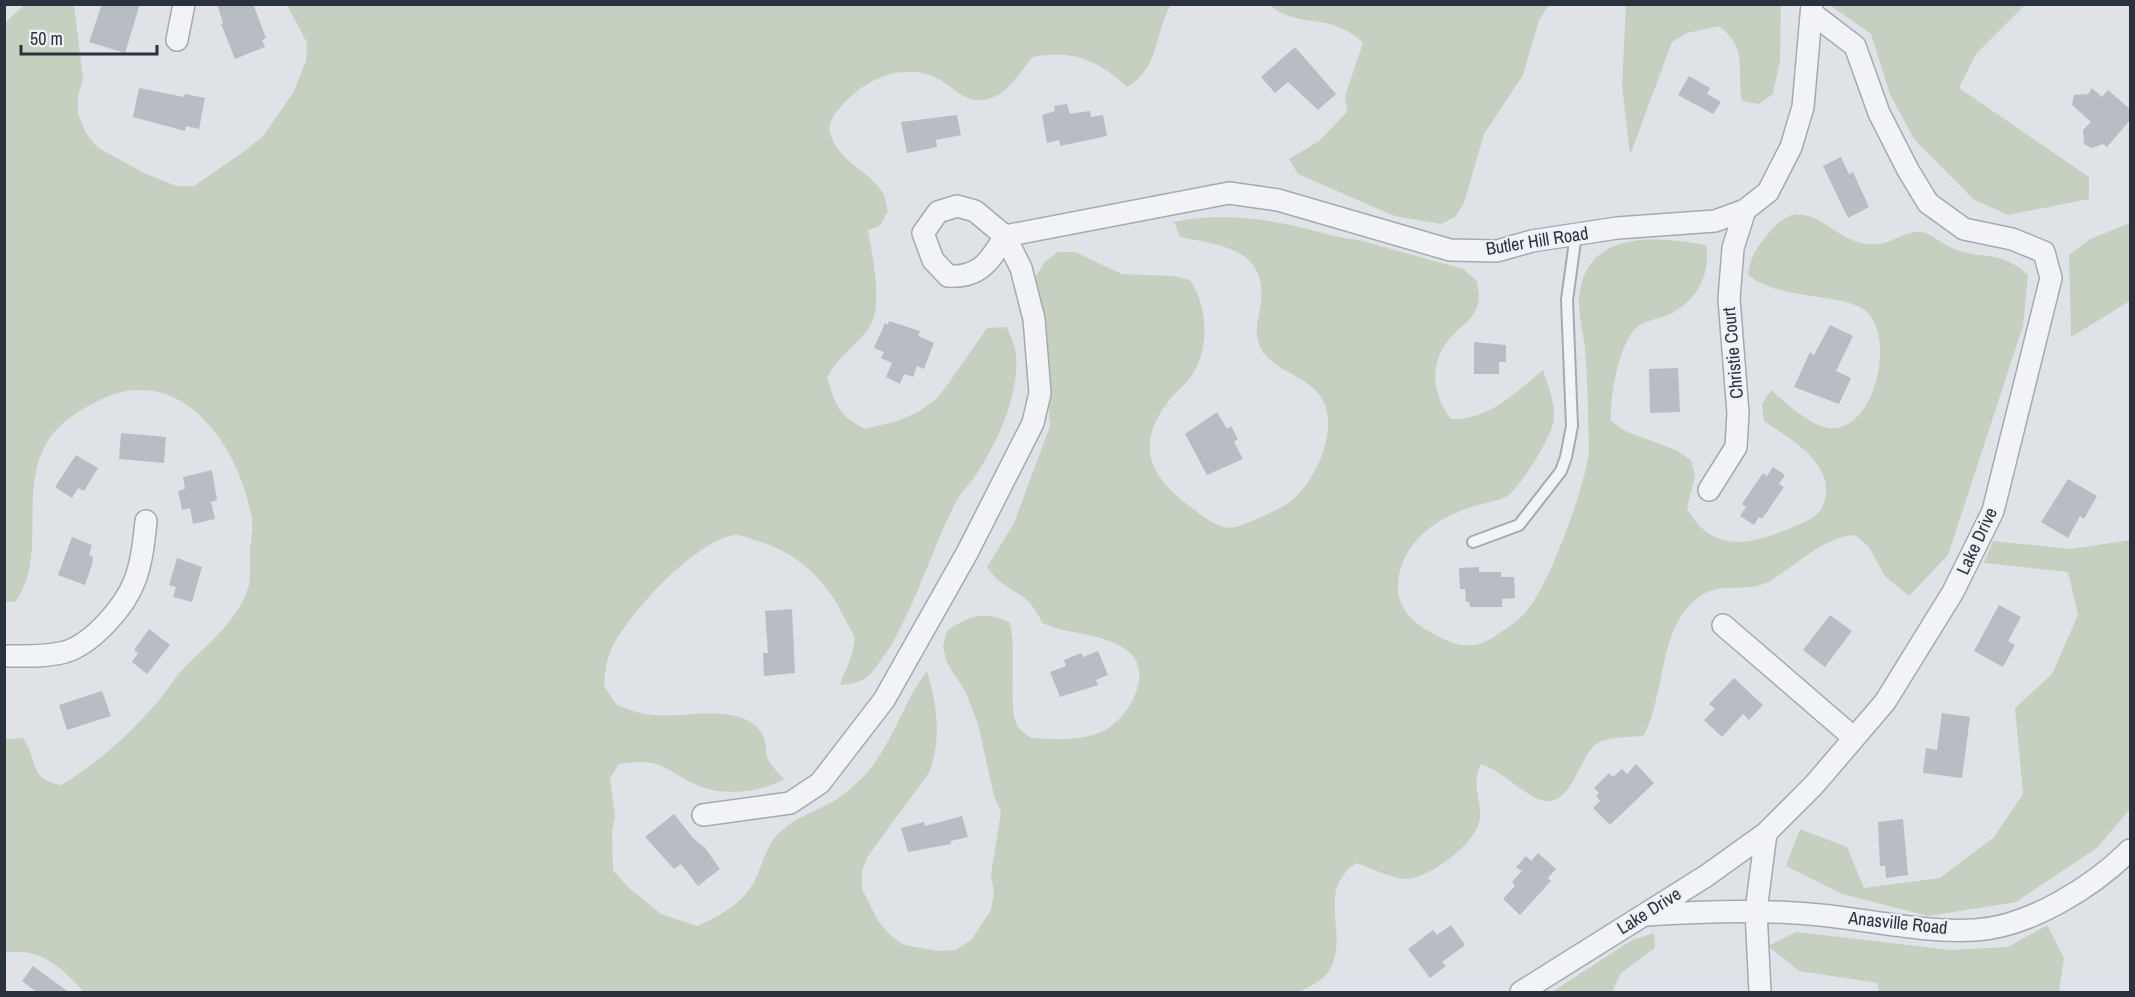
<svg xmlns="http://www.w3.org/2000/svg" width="2135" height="997" font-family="'Archivo Narrow',sans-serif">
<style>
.green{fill:#c6d0c1}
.building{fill:#b7bdc3}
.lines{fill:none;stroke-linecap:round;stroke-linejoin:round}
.lane-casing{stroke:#a5aab1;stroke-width:14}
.street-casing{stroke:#a5aab1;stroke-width:24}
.lane{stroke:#f1f3f6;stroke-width:10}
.street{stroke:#f1f3f6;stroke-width:21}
.labels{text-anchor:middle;stroke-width:4.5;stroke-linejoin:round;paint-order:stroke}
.street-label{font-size:18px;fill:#29323d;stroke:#eef1f5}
</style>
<rect width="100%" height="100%" fill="#dfe3e7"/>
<path class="green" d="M1276 4 1549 5 1539 20 1523 75 1484 134 1464 203 1455 217 1441 224 1394 216 1298 174 1289 159 1319 141 1347 112 1345 96 1363 43C1332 12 1301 29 1272 7Z
M24 5H74L83 79 78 96V114L86 133 97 147 142 172 176 186H194L246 150 263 136 293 93 306 61 307 43 287 5H1171C1154 33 1160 68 1127 87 1099 60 1071 49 1032 57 1019 74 1006 98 982 100 965 102 955 89 942 81 910 61 870 76 846 101 839 109 827 120 830 132 837 162 868 169 883 193 886 198 886 206 888 211L880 226 868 230C872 255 884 306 869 328 856 346 837 357 827 378 836 405 838 415 865 429L900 420 918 412 934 401 946 387 987 328 1006 327C1019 348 1018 368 1013 392 1007 421 992 450 976 475 970 484 962 491 957 500 929 552 910 628 872 672 864 682 852 684 840 685 844 670 856 653 854 637 853 632 848 625 846 621 828 582 799 553 758 541 751 539 742 535 736 535 697 538 626 616 611 650 606 661 605 673 604 686L617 705C629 710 640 714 653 715 683 718 734 704 757 727 767 737 765 745 767 757 769 764 779 773 784 779 762 792 727 796 702 787 666 773 665 756 619 764L610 778 615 816 612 833 613 870 629 888 661 914 697 926C718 917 743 903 754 882 762 866 765 850 776 836 791 818 819 811 839 798 847 792 855 784 863 777 892 747 902 703 927 671 937 704 942 740 929 773L868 856 862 871V889L878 921 890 935 904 945 938 951 956 950 971 940 991 910 994 893 991 874 1001 812 994 796 978 724 965 691 947 663 943 647 947 631C968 616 987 610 1010 623 1017 649 1008 709 1017 725 1019 730 1027 735 1031 738 1054 739 1077 741 1099 733 1127 723 1158 670 1125 649 1099 632 1069 635 1042 623 1027 587 1005 595 987 567L1014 523 1050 426 1043 325 1034 293 1036 276 1045 262 1058 252H1075L1122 274 1173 276 1190 280C1208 306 1210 348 1192 375 1186 385 1175 392 1168 402 1134 446 1151 479 1192 508 1204 517 1220 531 1236 527 1249 523 1280 509 1290 502 1317 481 1343 422 1318 393 1303 375 1274 371 1261 349 1254 335 1257 323 1260 309 1270 249 1225 246 1180 237L1174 222C1212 214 1257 217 1295 226 1317 231 1337 238 1359 240L1463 269 1477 281C1479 292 1481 302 1474 313 1469 322 1458 329 1451 337 1429 362 1431 393 1451 419 1487 421 1517 392 1543 370 1548 386 1555 402 1554 419 1553 435 1523 482 1511 493 1502 501 1492 501 1482 504 1442 514 1403 538 1398 582 1396 601 1407 617 1422 627 1449 643 1468 655 1497 635 1505 629 1515 623 1522 616 1548 592 1584 488 1589 453 1588 418 1588 383 1585 348 1583 332 1578 314 1579 298 1585 229 1656 236 1706 245 1711 274 1697 301 1670 314 1660 319 1644 320 1636 328 1618 346 1610 396 1611 421L1625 431 1676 450 1691 460 1695 476 1687 508C1711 552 1746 546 1786 530 1797 525 1811 521 1819 512 1826 503 1828 487 1824 477 1814 451 1785 436 1764 421L1762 404 1771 390C1785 402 1810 426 1829 428 1874 433 1895 342 1868 313 1848 292 1782 302 1748 275 1750 257 1756 249 1767 235 1805 186 1829 240 1867 244 1886 247 1898 235 1915 232 1929 230 1937 241 1948 246 1978 262 1998 247 2028 275L2023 326 1948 555 1909 596 1885 576 1869 547 1855 535C1822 537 1797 566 1768 582 1747 593 1722 582 1702 595 1657 624 1667 692 1644 735 1628 739 1608 735 1595 745 1578 759 1570 815 1536 798 1516 788 1503 772 1481 764 1471 786 1481 795 1480 818 1478 843 1429 879 1405 879 1390 878 1371 868 1356 863 1314 893 1351 935 1329 971 1323 981 1308 987 1299 992H84C62 968 40 946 5 953L4 739 23 738C39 762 28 779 61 785 99 763 131 733 160 699 167 690 174 679 182 670 206 645 234 625 247 591 252 579 250 563 250 550 251 539 254 525 251 514 238 444 180 361 100 400 86 407 70 416 59 427 10 477 52 554 15 602H5L4 24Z
M1626 5H1781L1780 60 1773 94 1759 104 1742 101C1736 68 1749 49 1719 26L1687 33 1672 42 1630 155 1622 86Z
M1830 5H2025L1976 54 1959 88 2089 177V199L2008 215 1973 199 1914 139 1890 94 1871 34Z
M2130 223V301L2071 337 2069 255 2090 239Z
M2130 540V809L2097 848 2016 902 1928 916 1842 894 1786 866 1800 829 1847 847 1864 888 1940 878 1994 837 2023 794 2015 708 2052 674 2078 615 2068 572 1984 563 1993 541 2071 549Z
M2047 925 2064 958 2059 992H1879L1877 983 1799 971 1768 946 1796 932 1951 950 2008 947Z
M1654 933 1655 948 1621 973 1612 992H1552L1632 940Z"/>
<path class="building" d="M102 4H140L125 53 89 42Z
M217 4H253L266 38 262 40 265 47 235 59 221 24 223 23Z
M1295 47 1336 94 1318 110 1288 82 1275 93 1261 77Z
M1689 76 1710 88 1707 94 1721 102 1713 114 1678 95Z
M139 88 184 97 185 94 205 98 199 129 186 126 185 131 133 117Z
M2092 88 2102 97 2108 90 2130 109V120L2107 147 2103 144 2092 148 2084 144 2083 130 2091 122 2072 105 2074 95 2088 94Z
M1067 104 1070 114 1090 111 1091 117 1103 115 1107 136 1060 146 1059 140 1047 143 1042 115 1055 111 1054 106Z
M957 115 961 135 936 140 937 147 907 153 901 122Z
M1841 157 1849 174 1853 172 1869 207 1848 218 1823 166Z
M889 321 920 331 918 336 934 343 924 369 917 366 913 377 904 374 900 384 886 377 892 363 881 358 884 352 874 348 885 323 888 325Z
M1830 325 1853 336 1836 371 1851 378 1839 404 1794 387 1810 352 1814 355Z
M1474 342 1506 345V362H1499V374H1474Z
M1678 368 1680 412 1650 413 1649 369Z
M1217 412 1227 429 1231 426 1238 439 1234 442 1243 459 1207 475 1185 434Z
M121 433 166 437 164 463 119 459Z
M76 455 98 468 84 491 78 488 72 498 55 487Z
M1773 467 1785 475 1779 484 1784 487 1762 519 1759 517 1754 525 1740 516 1746 507 1742 504 1763 473 1767 476Z
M212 470 217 500 211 502 215 519 193 524 190 508 182 510 178 491 185 489 183 477Z
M2068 479 2097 496 2084 519 2080 516 2068 538 2041 522Z
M72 537 92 545 89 555 93 557 92 565 85 585 58 575Z
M177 558 202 567 192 602 173 597 176 587 169 585Z
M1479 567V572H1501V577H1514L1515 598 1502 599V607H1470L1469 602H1466L1465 589H1460L1459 568Z
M1999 605 2021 617 2008 641 2015 645 2003 667 1974 651Z
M792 609 795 673 764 676 763 653H768L765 611Z
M1830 615 1852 631 1825 667 1803 650Z
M149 629 170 645 147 674 132 662 138 653 134 650Z
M1098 651 1108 675 1096 680 1098 685 1060 697 1050 672 1066 666 1064 660 1081 653 1083 657Z
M1734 678 1763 705 1749 720 1743 714 1722 737 1704 720 1715 709 1709 704Z
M102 691 111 716 67 730 59 705Z
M1942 713 1970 717 1962 778 1923 773 1926 748 1937 750Z
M1636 764 1654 783 1610 825 1593 808 1600 801 1596 796 1599 793 1594 788 1609 773 1613 777 1622 769 1627 774Z
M674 814 693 838 705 848 720 869 698 886 681 864 674 869 645 837Z
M962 816 968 837 951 841V844L908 852 901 828 924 822 925 826Z
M1903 819 1908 875 1886 878 1885 866H1880L1878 822Z
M1538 853 1556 869 1548 878 1551 881 1520 915 1503 899 1515 886 1512 882 1522 871 1516 867 1526 856 1531 861Z
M1451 925 1465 945 1442 962 1446 966 1430 978 1408 949 1433 930 1437 935Z
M33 966 70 993H38L22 981Z"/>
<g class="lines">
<g class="lane-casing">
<path id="lane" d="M1473 542 1519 525 1561 471 1566 457 1572 426 1567 300 1576 234"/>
</g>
<g class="street-casing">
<path id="street" d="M177 40 184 4
M957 206 975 211 1005 236C990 261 980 278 948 276L933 260 923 233 938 212Z
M1709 490 1736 447 1738 413 1729 299 1733 248 1745 210
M1723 625 1854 738
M4 656C24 656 46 657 65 652 92 644 125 607 135 580 142 561 144 541 146 521
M703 815 790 803 820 783 884 700 967 553 1033 423 1040 393 1034 319 1021 268 1005 236 1229 193 1278 200 1450 250 1497 251 1532 241 1617 228 1715 221 1745 210 1768 192 1791 147 1803 107 1812 4
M1646 915C1704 911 1762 909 1820 915 1871 920 1924 933 1975 930 2029 927 2093 887 2130 850
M1521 992 1706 876 1766 833 1814 785 1885 702 1953 592 1993 511 2051 278 2044 252 2012 239 1964 229 1928 203 1908 170 1879 113 1855 46 1813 14
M1760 992 1756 911 1766 833"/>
</g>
<use href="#lane" class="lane"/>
<use href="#street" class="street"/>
</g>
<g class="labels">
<g class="street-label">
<text transform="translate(1537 241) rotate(-9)" y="6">Butler Hill Road</text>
<text transform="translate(1733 353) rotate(-95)" y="6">Christie Court</text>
<text transform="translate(1977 541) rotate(-65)" y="6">Lake Drive</text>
<text transform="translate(1649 911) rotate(-32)" y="6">Lake Drive</text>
<text transform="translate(1898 923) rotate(6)" y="6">Anasville Road</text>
</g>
</g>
<rect width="2135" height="997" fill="none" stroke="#29323d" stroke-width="12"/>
<path d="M21 45v9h136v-9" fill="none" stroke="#29323d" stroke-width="3"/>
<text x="30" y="45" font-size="18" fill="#29323d" stroke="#eef1f5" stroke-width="4.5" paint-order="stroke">50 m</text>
</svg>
